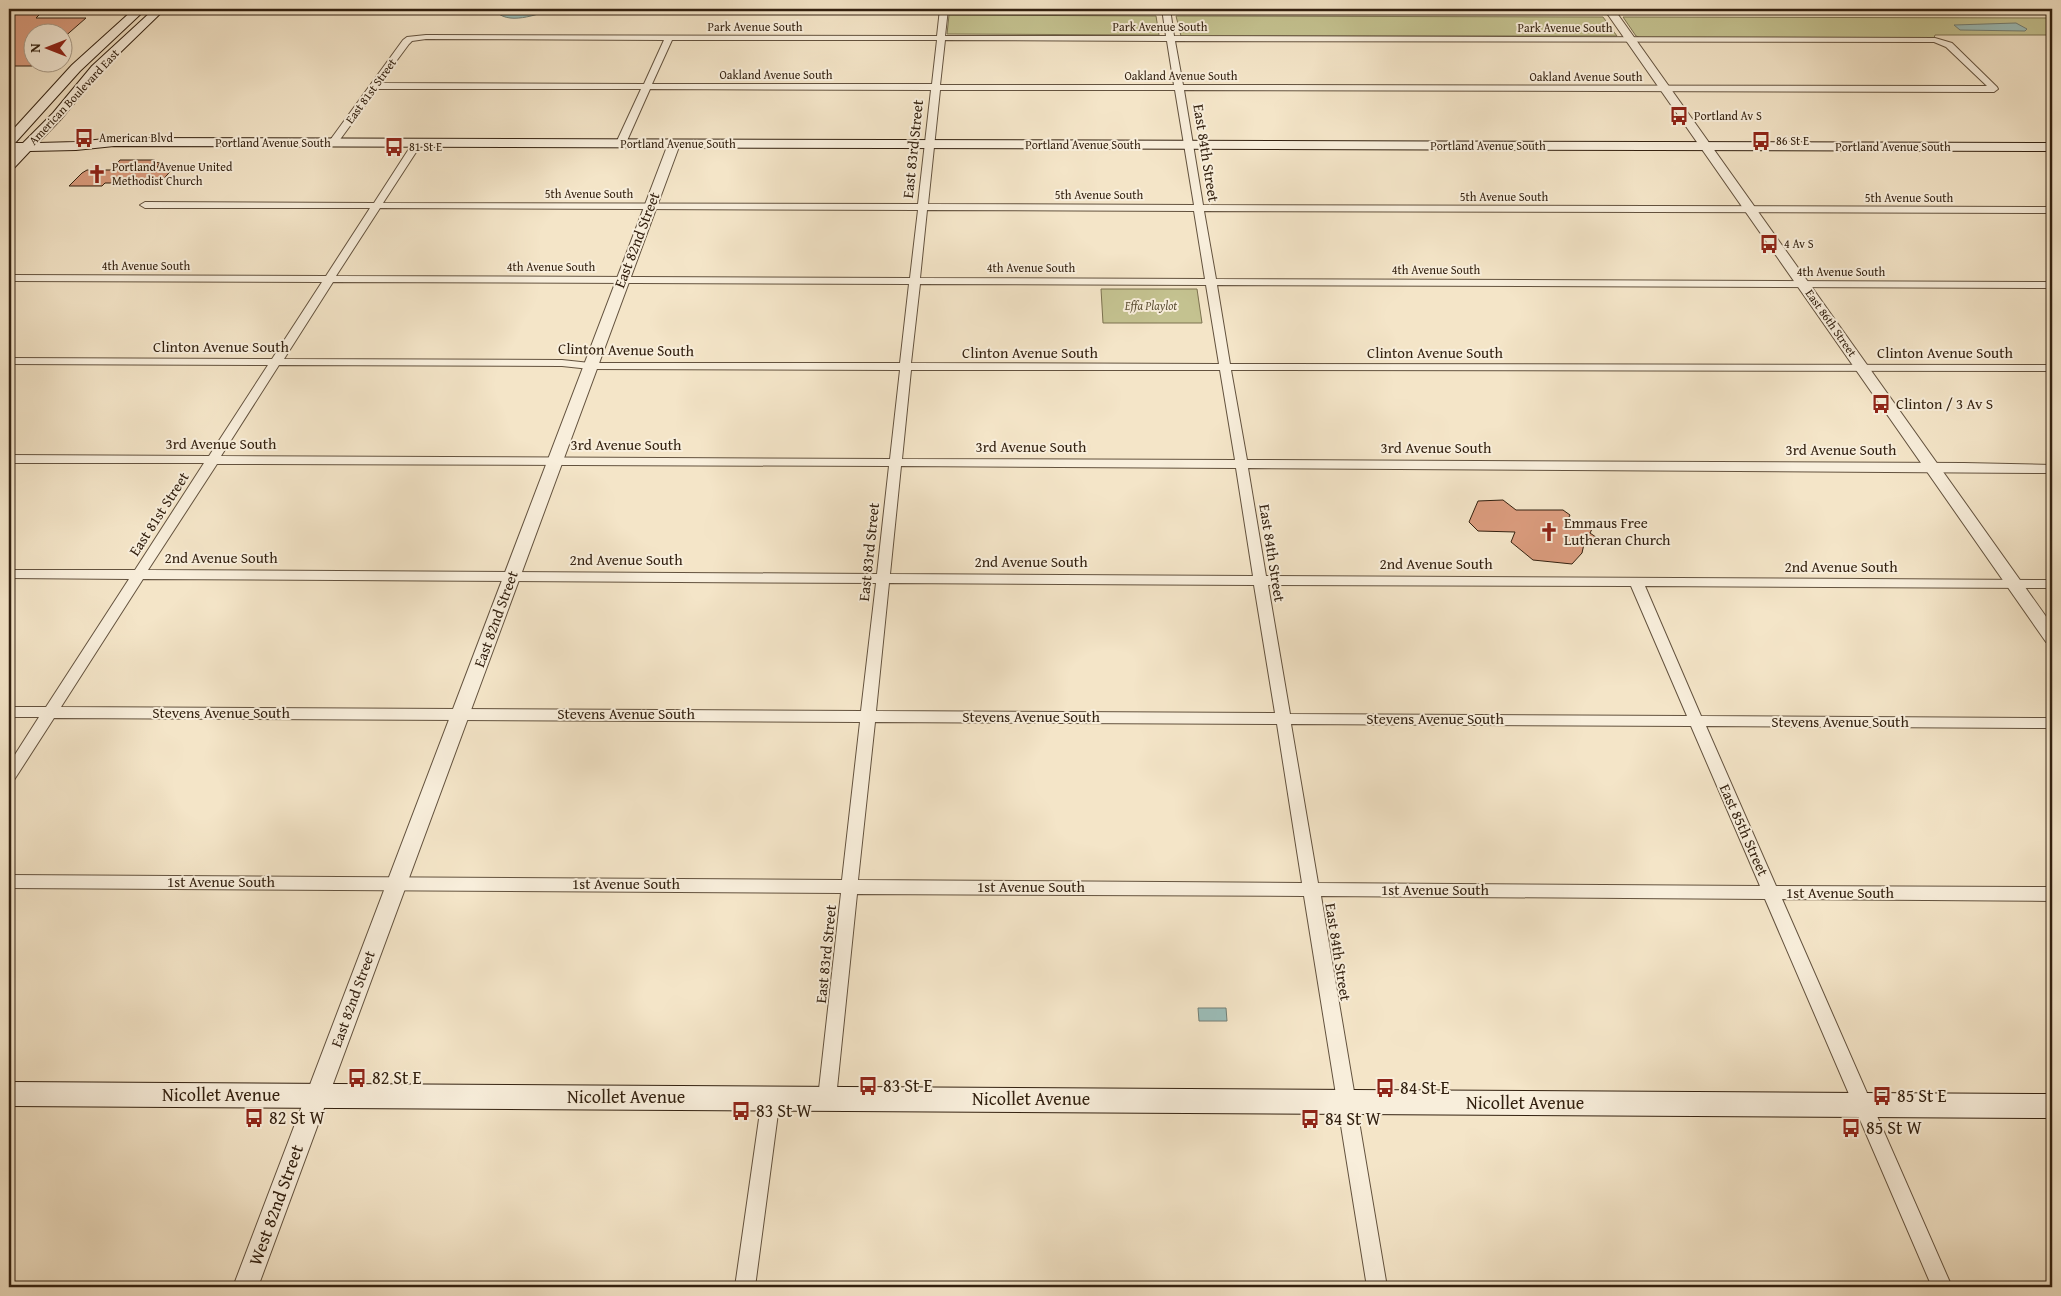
<svg xmlns="http://www.w3.org/2000/svg" width="2061" height="1296" font-family="'Gentium Book Plus',serif">
<style>
.green{fill:#c4c290;stroke:#7c7250}
.water{fill:#9cbeba;stroke:#727f76}
.building{fill:#db9c7e;stroke:#332110}
.lines{fill:none;stroke-linecap:round;stroke-linejoin:round}
.minor-casing{stroke:#63523e;stroke-width:2}
.tertiary-casing{stroke:#63523e;stroke-width:2}
.secondary-casing{stroke:#332110;stroke-width:2}
.minor{fill:#f8eedb;fill-rule:evenodd}
.tertiary{fill:#f8eedb;fill-rule:evenodd}
.secondary{fill:#f8eedb;fill-rule:evenodd}
.labels{text-anchor:middle;stroke-width:4;stroke-linejoin:round;paint-order:stroke}
.far-street-label{font-size:12px;fill:#332110;stroke:#f8eedb}
.far-poi-label{font-size:12px;fill:#332110;stroke:#f8eedb;text-anchor:start}
.far-park-label{font-size:12px;font-style:italic;fill:#5e5136;stroke:#f8eedb}
.street-label{font-size:15px;fill:#332110;stroke:#f8eedb}
.poi-label{font-size:15px;fill:#332110;stroke:#f8eedb;text-anchor:start}
.near-poi-label{font-size:18px;fill:#332110;stroke:#f8eedb;text-anchor:start}
.near-street-label{font-size:18px;fill:#332110;stroke:#f8eedb}
</style>
<rect width="100%" height="100%" fill="#f4e5c8"/>
<filter id="stains"><feTurbulence type="fractalNoise" baseFrequency=".004" numOctaves="4"/><feColorMatrix values="0 0 0 0 .2 0 0 0 0 .09 0 0 0 0 .02 0 0 0 .5 -.17"/></filter>
<radialGradient id="worn" r=".72"><stop offset=".6" stop-color="#630" stop-opacity="0"/><stop offset="1" stop-color="#630" stop-opacity=".3"/></radialGradient>
<path class="green" d="M419 9H670L667 14H415Z
M949 15 1156 16 1159 35 949 34H947Z
M1176 16 1603 17 1617 36H1181Z
M1623 17 2052 18V35H1935L1934 38H1641L1636 36Z
M1101 289H1197L1202 323H1103Z"/>
<path class="water" d="M494 9H554C538 14 506 27 494 9Z
M2016 23 2027 29 2025 31 1960 30 1954 25Z
M1198 1008H1226L1227 1021H1199Z"/>
<path class="building" d="M9 14H40L36 18H86L62 39V32H32V66H9Z
M120 160H155L153 162 160 163 157 167H174L160 183H105L102 186H69L82 173 87 170H111Z
M1503 500 1516 510H1563L1570 515 1567 521 1584 522 1592 529 1590 533 1606 544H1584L1582 553 1572 564 1533 560 1511 542 1515 532 1478 531 1469 522 1478 501Z"/>
<g class="lines">
<g class="minor-casing">
<path id="minor" d="M940 9H948L945 36H1166L1162 9H1170L1174 36 1935 38 1952 43 1997 87 1998 89 1994 92 1184 90 1203 205 2052 207V213L1204 211 1216 279 2052 282V288L1217 285 1230 364 2052 365V371L1231 370 1247 460 1964 463 2052 465V473L1248 468 1266 576 2052 580V588L1645 586 1701 716 2052 718V728L1706 726 1776 886 2052 887V901L1782 899 1952 1287H1932L1765 899 1321 896 1387 1287H1367L1304 896 857 894 836 1098 833 1104 827 1106 821 1104 818 1098 841 893 9 888V875L842 880 860 722 54 718 14 780 9 782V764L39 717H9V707H46L129 579 9 578V570H135L204 463H9V455L209 456 268 365 9 364V358L272 359 322 282 9 281V275L326 276 370 208H145L140 205 145 202 374 203 414 141 417 140 422 143 383 203 918 204 931 90 650 89 626 143 621 146 616 143 641 89H377L336 145 333 146 328 143 403 40 407 37 426 35 937 36ZM426 39 664 40 644 84 380 83 409 44 412 41ZM672 40H937L932 84H652ZM945 40 1167 41 1174 85H940ZM1175 41 1934 42 1946 47 1987 86 1183 85ZM940 90H1175L1194 205 928 204ZM380 208 918 210 910 278 336 276ZM927 210 1194 211 1205 279 920 278ZM333 282 909 284 900 363H590L562 360 284 359ZM920 284 1206 285 1219 364 911 363ZM279 365 562 366 590 369 900 370 890 459 221 456ZM911 370H1220L1235 460 902 459ZM217 464 889 466 877 574 148 570ZM901 466 1236 468 1253 576 890 574ZM143 579 876 583 861 711 61 707ZM889 583 1254 585 1275 713 876 711ZM1268 585 1631 586 1687 716 1290 714ZM875 722 1277 724 1302 883 858 880ZM1291 724 1691 726 1760 886 1318 883Z
M2047 9H2052V12Z
M771 1090 777 1092 780 1098 755 1287H735L762 1098 765 1092Z"/>
</g>
<g class="tertiary-casing">
<path id="tertiary" d="M1604 9H1614L2052 625V644L2046 642Z
M674 141 680 144 258 1287H233L668 144Z"/>
</g>
<g class="secondary-casing">
<path id="secondary" d="M134 9H146L80 71 15 143H23L53 113 92 66 154 9H165L100 72 61 119 38 143 76 142 114 138 2052 143V151L114 146 76 150 30 151 14 168 9 169V158L15 151H9V134L72 65Z
M9 1082 2052 1094V1118L9 1106Z"/>
</g>
<use href="#minor" class="minor"/>
<use href="#tertiary" class="tertiary"/>
<use href="#secondary" class="secondary"/>
</g>
<defs>
<g id="bus-bare" transform="scale(1.5)"><path d="M-5-6H5V4H4V6H2V4H-2V6H-4V4H-5ZM-3.5-4V0h7V-4ZM-3.5 1.2v1.5H-2V1.2ZM2 1.2v1.5H3.5V1.2Z" fill="#8f2418" stroke="#f8eedb" stroke-width="2.5" paint-order="stroke"/></g>
<g id="church-bare" transform="scale(1.5)"><path d="M-1.2-6h2.4v3.5h3.3v2.4h-3.3V6h-2.4V-.1h-3.3v-2.4h3.3Z" fill="#8f2418" stroke="#f8eedb" stroke-width="2.5" paint-order="stroke"/></g>
</defs>
<g fill-rule="evenodd">
<use href="#bus-bare" x="1679" y="116"/>
<use href="#bus-bare" x="84" y="138"/>
<use href="#bus-bare" x="1761" y="141"/>
<use href="#bus-bare" x="394" y="147"/>
<use href="#church-bare" x="97" y="174"/>
<use href="#bus-bare" x="1769" y="244"/>
<use href="#bus-bare" x="1881" y="404"/>
<use href="#church-bare" x="1549" y="532"/>
<use href="#bus-bare" x="357" y="1078"/>
<use href="#bus-bare" x="868" y="1086"/>
<use href="#bus-bare" x="1385" y="1088"/>
<use href="#bus-bare" x="1882" y="1096"/>
<use href="#bus-bare" x="741" y="1111"/>
<use href="#bus-bare" x="254" y="1118"/>
<use href="#bus-bare" x="1310" y="1119"/>
<use href="#bus-bare" x="1851" y="1128"/>
</g>
<g class="labels">
<g class="far-street-label">
<text x="755" y="31">Park Avenue South</text>
<text x="1160" y="31">Park Avenue South</text>
<text x="1565" y="32">Park Avenue South</text>
<text x="776" y="79">Oakland Avenue South</text>
<text x="1181" y="80">Oakland Avenue South</text>
<text x="1586" y="81">Oakland Avenue South</text>
<text transform="translate(371 91) rotate(-54)" y="4">East 81st Street</text>
<text transform="translate(74 97) rotate(-47)" y="4">American Boulevard East</text>
<text x="273" y="147">Portland Avenue South</text>
<text x="678" y="148">Portland Avenue South</text>
<text x="1083" y="149">Portland Avenue South</text>
<text x="1488" y="150">Portland Avenue South</text>
<text x="1893" y="151">Portland Avenue South</text>
<text x="589" y="198">5th Avenue South</text>
<text x="1099" y="199">5th Avenue South</text>
<text x="1504" y="201">5th Avenue South</text>
<text x="1909" y="202">5th Avenue South</text>
<text x="146" y="270">4th Avenue South</text>
<text x="551" y="271">4th Avenue South</text>
<text x="1031" y="272">4th Avenue South</text>
<text x="1436" y="274">4th Avenue South</text>
<text x="1841" y="276">4th Avenue South</text>
<text transform="translate(1831 323) rotate(55)" y="4">East 86th Street</text>
</g>
<g class="far-poi-label">
<text x="1694" y="120">Portland Av S</text>
<text x="99" y="142">American Blvd</text>
<text x="1776" y="145">86 St E</text>
<text x="409" y="151">81 St E</text>
<text x="112" y="171">Portland Avenue United<tspan x="112" dy="14">Methodist Church</tspan></text>
<text x="1784" y="248">4 Av S</text>
</g>
<g class="far-park-label">
<text x="1151" y="310">Effa Playlot</text>
</g>
<g class="street-label">
<text transform="translate(913 149) rotate(-84)" y="5">East 83rd Street</text>
<text transform="translate(1206 153) rotate(81)" y="5">East 84th Street</text>
<text transform="translate(637 240) rotate(-69)" y="5">East 82nd Street</text>
<text x="221" y="352">Clinton Avenue South</text>
<text transform="translate(626 350) rotate(1)" y="5">Clinton Avenue South</text>
<text x="1030" y="358">Clinton Avenue South</text>
<text x="1435" y="358">Clinton Avenue South</text>
<text x="1945" y="358">Clinton Avenue South</text>
<text x="221" y="449">3rd Avenue South</text>
<text x="626" y="450">3rd Avenue South</text>
<text x="1031" y="452">3rd Avenue South</text>
<text x="1436" y="453">3rd Avenue South</text>
<text x="1841" y="455">3rd Avenue South</text>
<text transform="translate(159 514) rotate(-57)" y="5">East 81st Street</text>
<text transform="translate(869 552) rotate(-84)" y="5">East 83rd Street</text>
<text transform="translate(1272 553) rotate(81)" y="5">East 84th Street</text>
<text x="221" y="563">2nd Avenue South</text>
<text x="626" y="565">2nd Avenue South</text>
<text x="1031" y="567">2nd Avenue South</text>
<text x="1436" y="569">2nd Avenue South</text>
<text x="1841" y="572">2nd Avenue South</text>
<text transform="translate(496 619) rotate(-70)" y="5">East 82nd Street</text>
<text x="221" y="718">Stevens Avenue South</text>
<text x="626" y="719">Stevens Avenue South</text>
<text x="1031" y="722">Stevens Avenue South</text>
<text x="1435" y="724">Stevens Avenue South</text>
<text x="1840" y="727">Stevens Avenue South</text>
<text transform="translate(1744 830) rotate(66)" y="5">East 85th Street</text>
<text x="221" y="887">1st Avenue South</text>
<text x="626" y="889">1st Avenue South</text>
<text x="1031" y="892">1st Avenue South</text>
<text x="1435" y="895">1st Avenue South</text>
<text x="1840" y="898">1st Avenue South</text>
<text transform="translate(1338 952) rotate(81)" y="5">East 84th Street</text>
<text transform="translate(826 954) rotate(-84)" y="5">East 83rd Street</text>
<text transform="translate(353 999) rotate(-70)" y="5">East 82nd Street</text>
</g>
<g class="poi-label">
<text x="1896" y="409">Clinton / 3 Av S</text>
<text x="1564" y="528">Emmaus Free<tspan x="1564" dy="17">Lutheran Church</tspan></text>
</g>
<g class="near-poi-label">
<text x="372" y="1084">82 St E</text>
<text x="883" y="1092">83 St E</text>
<text x="1400" y="1094">84 St E</text>
<text x="1897" y="1102">85 St E</text>
<text x="756" y="1117">83 St W</text>
<text x="269" y="1124">82 St W</text>
<text x="1325" y="1125">84 St W</text>
<text x="1866" y="1134">85 St W</text>
</g>
<g class="near-street-label">
<text x="221" y="1101">Nicollet Avenue</text>
<text x="626" y="1103">Nicollet Avenue</text>
<text x="1031" y="1105">Nicollet Avenue</text>
<text x="1525" y="1109">Nicollet Avenue</text>
<text transform="translate(276 1205) rotate(-70)" y="6">West 82nd Street</text>
</g>
</g>
<rect width="2061" height="1296" fill="none" stroke="#f4e5c8" stroke-width="30"/>
<rect x="10" y="10" width="2041" height="1276" fill="none" stroke="#332110" stroke-width="2.5"/>
<rect x="15" y="15" width="2031" height="1266" fill="none" stroke="#332110"/>
<g transform="translate(48 48) rotate(270)"><circle r="24" fill="#f8eedb" stroke="#a99c8a"/>
<path d="M0-4L9 19L0 12L-9 19Z" fill="#8f2418"/>
<text y="-8" font-size="14" font-weight="bold" text-anchor="middle" fill="#332110">N</text>
</g>
<rect width="100%" height="100%" filter="url(#stains)"/>
<rect width="100%" height="100%" fill="url(#worn)"/>
</svg>
